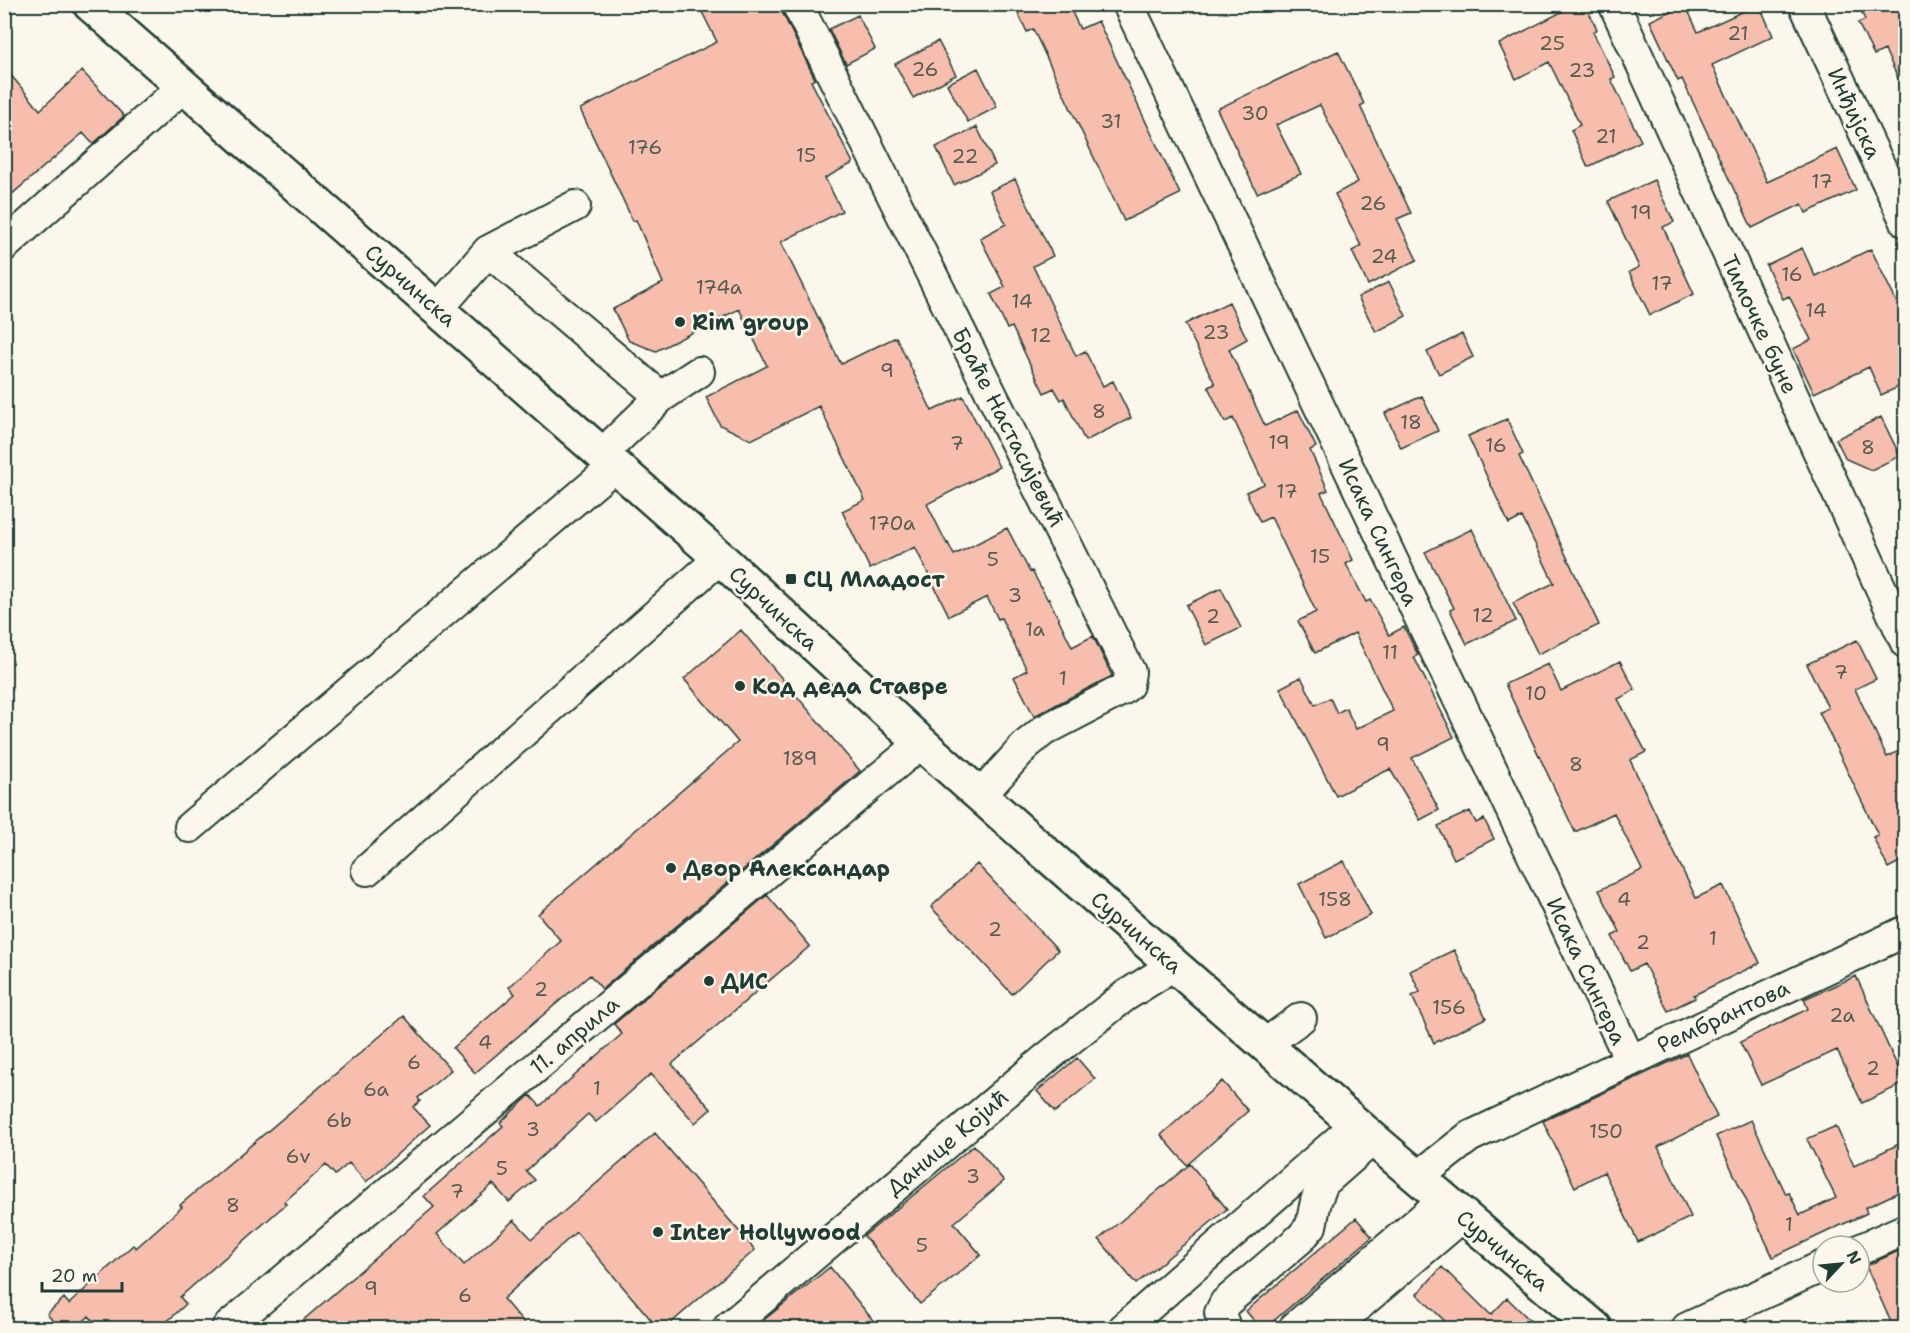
<svg xmlns="http://www.w3.org/2000/svg" width="1910" height="1333" font-family="'Shantell Sans',sans-serif">
<style>
.building{fill:#f7beae;stroke:#1f3d34;stroke-width:1.5}
.lines{fill:none;stroke-linecap:round;stroke-linejoin:round}
.minor-casing{stroke:#1f3d34;stroke-width:34}
.major-casing{stroke:#1f3d34;stroke-width:38}
.minor{stroke:#fbf7ec;stroke-width:30}
.major{stroke:#fbf7ec;stroke-width:33}
.poi-dot{fill:#1f3d34;stroke:#fbf7ec;stroke-width:2}
.labels{text-anchor:middle;stroke-width:5;stroke-linejoin:round;paint-order:stroke}
.number-label{font-size:20px;fill:#555d52}
.street-label{font-size:22px;fill:#1f3d34;stroke:#fbf7ec}
.poi-label{font-size:22px;font-weight:bold;fill:#1f3d34;stroke:#fbf7ec;text-anchor:start}
</style>
<rect width="100%" height="100%" fill="#fbf7ec"/>
<filter id="ink" filterUnits="userSpaceOnUse"><feTurbulence type="fractalNoise" baseFrequency=".0167" numOctaves="2"/><feDisplacementMap in="SourceGraphic" scale="12" xChannelSelector="R" yChannelSelector="G"/><feConvolveMatrix kernelMatrix="1 2 1 2 8 2 1 2 1" color-interpolation-filters="sRGB"/></filter>
<g filter="url(#ink)">
<path class="building" d="M698 4H778L815 79 811 81 853 163 825 178 842 211 781 242 841 364 896 337 932 411 963 396 999 467 927 504 947 544 948 543 954 555 1007 528 1030 572 1032 571 1048 600 1049 599 1072 647 1093 636 1112 676 1034 716 1014 677 1027 670 1001 618 998 619 987 597 949 616 915 547 870 569 842 511 865 500 819 406 751 440 720 425 706 397 767 366 739 309 656 351 629 341 613 309 663 283 636 220 633 221 580 109 717 42Z
M1014 4H1068L1080 29 1098 21 1180 194 1124 221 1033 29 1027 32Z
M1577 4H1585L1597 29 1593 32 1615 77 1611 79 1641 141 1588 167 1571 130 1580 125 1549 62 1516 79 1499 44Z
M1685 4 1698 32 1759 4 1773 36 1712 65 1767 182 1837 149 1856 190 1806 213 1802 204 1752 228 1682 79 1678 81 1650 21Z
M1858 4H1905V93L1885 50 1874 55 1858 23 1865 20Z
M858 15 875 49 846 64 829 29Z
M938 41 956 75 913 98 895 64Z
M1338 51 1364 104 1360 106 1411 213 1397 219 1417 260 1368 285 1352 251 1361 246 1335 194 1358 182 1320 105 1276 125 1301 174 1257 193 1217 109Z
M4 67 40 110 82 71 124 116 93 144 83 133 4 201Z
M978 68 997 107 968 122 947 84Z
M977 127 995 165 954 185 936 147Z
M1015 179 1053 256 1033 266 1053 308 1076 356 1085 351 1103 386 1113 381 1131 418 1085 441 1064 398 1061 400 1054 388 1044 393 1012 327 1007 329 991 294 1005 287 980 238 1006 224 990 191Z
M1654 180 1674 222 1663 227 1694 294 1650 315 1629 272 1639 267 1608 201Z
M1802 248 1815 276 1871 249 1898 305 1905 302V384L1881 395 1869 367 1814 393 1793 349 1811 340 1789 296 1783 299 1766 265Z
M1389 282 1406 316 1376 332 1358 297Z
M1229 302 1247 339 1229 349 1265 426 1298 410 1316 447 1310 450 1328 490 1321 493 1353 560 1346 564 1366 602 1370 600 1389 635 1404 627 1418 655 1414 657 1454 737 1412 758 1439 810 1420 820 1390 769 1336 796 1280 688 1301 677 1315 705 1330 698 1337 713 1346 708 1356 729 1393 711 1355 633 1315 653 1298 621 1316 612 1271 517 1260 522 1246 492 1264 484 1233 418 1225 422 1208 387 1215 384 1185 324Z
M1462 334 1473 357 1439 374 1427 352Z
M1422 396 1438 431 1401 448 1385 413Z
M1881 417 1900 456 1871 470 1846 459 1836 439Z
M1507 419 1523 454 1519 456 1599 625 1538 654 1513 603 1554 583 1522 517 1509 524 1468 436Z
M1472 529 1516 621 1467 644 1450 610 1454 608 1425 552Z
M1221 588 1241 628 1206 645 1186 605Z
M741 630 860 771 602 989 590 975 475 1073 453 1048 515 994 509 987 561 941 538 914 738 742 684 679Z
M1857 640 1876 679 1855 689 1887 757 1905 748V859L1888 868 1873 837 1878 835 1819 712 1828 708 1807 664Z
M1620 661 1635 690 1618 699 1646 752 1630 760 1696 898 1723 885 1760 963 1694 995 1695 998 1668 1011 1644 964 1630 971 1612 936 1620 932 1599 890 1642 870 1614 813 1575 832 1505 684 1548 664 1561 691Z
M1470 811 1476 823 1484 819 1494 839 1454 859 1438 826Z
M1344 861 1371 915 1326 938 1299 884Z
M977 864 1058 950 1012 994 931 907Z
M767 895 810 946 672 1064 711 1109 695 1123 651 1074 596 1122 588 1114 526 1171 535 1180 509 1202 493 1184 437 1234 464 1265 514 1220 532 1239 655 1133 755 1250 664 1329H659L576 1232 503 1299 529 1329H293L434 1207 424 1196 503 1126 500 1123 530 1095 540 1106 622 1034 614 1024Z
M1454 950 1486 1018 1434 1043 1412 996 1420 992 1410 971Z
M1856 976 1905 1083 1862 1103 1837 1050 1761 1085 1740 1042 1808 1009 1804 999Z
M404 1016 451 1070 418 1098 420 1101 413 1107 430 1125 366 1182 349 1163 335 1175 326 1165 284 1202 286 1204 180 1297 186 1304 159 1329H100L89 1316 75 1329H60L47 1314 64 1298 69 1304 133 1245 136 1248 182 1207 180 1205Z
M1687 1054 1717 1117 1658 1147 1691 1217 1638 1242 1604 1172 1575 1187 1543 1121Z
M1077 1058 1095 1079 1055 1112 1037 1091Z
M1222 1081 1248 1111 1187 1165 1161 1135Z
M1751 1120 1786 1194 1789 1193 1800 1215 1836 1198 1807 1139 1836 1126 1854 1166 1905 1141V1189L1865 1208 1867 1213 1773 1257 1716 1136Z
M974 1145 1004 1181 954 1223 981 1255 920 1304 864 1236Z
M1190 1164 1227 1209 1136 1284 1099 1239Z
M1356 1218 1372 1237 1264 1329H1261L1246 1311Z
M1905 1248V1329H1894L1866 1266Z
M830 1267 880 1329H754L765 1319Z
M1442 1267 1491 1315 1507 1298 1539 1329H1453L1417 1294Z"/>
<g class="lines">
<g class="minor-casing">
<path id="minor" d="M797 4 1130 672 1128 685 1122 690 1043 731 1026 745 981 795
M1128 4 1630 1060
M1614 4 1906 643
M1804 4 1906 222
M4 246 184 86
M488 251 661 397
M438 309 488 251 575 206
M602 454 661 397 699 372
M190 827 615 466
M367 870 720 558
M1265 1044 1301 1018
M1418 1177 1469 1137 1906 931
M1859 1250 1906 1229
M227 1328 872 784 907 755 919 741
M728 1328 1049 1056 1125 996 1157 976 1173 963
M1124 1328 1357 1124
M1225 1328 1220 1313 1225 1303 1301 1238 1311 1226 1316 1201 1323 1183 1373 1139
M1294 1328 1444 1200
M1332 1328 1463 1216
M1687 1328 1823 1266"/>
</g>
<g class="major-casing">
<path id="major" d="M90 4 720 558 919 741 1044 852 1373 1139 1595 1328"/>
</g>
<use href="#minor" class="minor"/>
<use href="#major" class="major"/>
</g>
</g>
<g class="poi-dot">
<circle cx="680" cy="322" r="6"/>
<rect x="785" y="573" width="12" height="12" rx="3"/>
<circle cx="740" cy="686" r="6"/>
<circle cx="671" cy="868" r="6"/>
<circle cx="709" cy="981" r="6"/>
<circle cx="658" cy="1232" r="6"/>
</g>
<g class="labels">
<g class="number-label">
<text x="1738" y="40">21</text>
<text x="1552" y="50">25</text>
<text x="925" y="76">26</text>
<text x="1582" y="77">23</text>
<text x="1255" y="120">30</text>
<text x="1111" y="128">31</text>
<text x="1606" y="143">21</text>
<text x="645" y="154">176</text>
<text x="806" y="162">15</text>
<text x="965" y="163">22</text>
<text x="1822" y="188">17</text>
<text x="1373" y="210">26</text>
<text x="1641" y="219">19</text>
<text x="1384" y="263">24</text>
<text x="1792" y="281">16</text>
<text x="1662" y="290">17</text>
<text x="719" y="294">174a</text>
<text x="1022" y="308">14</text>
<text x="1816" y="317">14</text>
<text x="1216" y="339">23</text>
<text x="1041" y="342">12</text>
<text x="887" y="377">9</text>
<text x="1099" y="418">8</text>
<text x="1411" y="429">18</text>
<text x="1279" y="449">19</text>
<text x="957" y="450">7</text>
<text x="1496" y="452">16</text>
<text x="1868" y="454">8</text>
<text x="1287" y="498">17</text>
<text x="892" y="530">170a</text>
<text x="1320" y="563">15</text>
<text x="993" y="566">5</text>
<text x="1015" y="602">3</text>
<text x="1483" y="622">12</text>
<text x="1213" y="623">2</text>
<text x="1035" y="636">1a</text>
<text x="1390" y="659">11</text>
<text x="1841" y="679">7</text>
<text x="1063" y="685">1</text>
<text x="1536" y="700">10</text>
<text x="1383" y="751">9</text>
<text x="800" y="765">189</text>
<text x="1576" y="771">8</text>
<text x="1335" y="906">158</text>
<text x="1624" y="906">4</text>
<text x="995" y="936">2</text>
<text x="1713" y="945">1</text>
<text x="1643" y="949">2</text>
<text x="541" y="996">2</text>
<text x="1449" y="1014">156</text>
<text x="1842" y="1022">2a</text>
<text x="485" y="1049">4</text>
<text x="414" y="1069">6</text>
<text x="1873" y="1075">2</text>
<text x="597" y="1095">1</text>
<text x="376" y="1096">6a</text>
<text x="339" y="1127">6b</text>
<text x="533" y="1136">3</text>
<text x="1606" y="1138">150</text>
<text x="298" y="1163">6v</text>
<text x="502" y="1175">5</text>
<text x="973" y="1183">3</text>
<text x="457" y="1198">7</text>
<text x="233" y="1212">8</text>
<text x="1789" y="1231">1</text>
<text x="922" y="1252">5</text>
<text x="371" y="1295">9</text>
<text x="465" y="1302">6</text>
</g>
<g class="street-label">
<text transform="translate(1855 113) rotate(65)" y="8">Инђијска</text>
<text transform="translate(411 285) rotate(41)" y="8">Сурчинска</text>
<text transform="translate(1760 324) rotate(65)" y="8">Тимочке буне</text>
<text transform="translate(1009 427) rotate(63)" y="8">Браће Настасијевић</text>
<text transform="translate(1379 532) rotate(65)" y="8">Исака Сингера</text>
<text transform="translate(774 608) rotate(43)" y="8">Сурчинска</text>
<text transform="translate(1137 932) rotate(41)" y="8">Сурчинска</text>
<text transform="translate(1587 971) rotate(65)" y="8">Исака Сингера</text>
<text transform="translate(1723 1016) rotate(-25)" y="8">Рембрантова</text>
<text transform="translate(574 1035) rotate(-40)" y="8">11. априла</text>
<text transform="translate(947 1142) rotate(-40)" y="8">Данице Којић</text>
<text transform="translate(1503 1250) rotate(40)" y="8">Сурчинска</text>
</g>
<g class="poi-label">
<text x="692" y="330">Rim group</text>
<text x="803" y="587">СЦ Младост</text>
<text x="752" y="694">Код деда Ставре</text>
<text x="683" y="876">Двор Александар</text>
<text x="721" y="989">ДИС</text>
<text x="670" y="1240">Inter Hollywood</text>
</g>
</g>
<rect width="1910" height="1333" fill="none" stroke="#fbf7ec" stroke-width="24"/>
<rect x="12" y="12" width="1886" height="1309" fill="none" stroke="#1f3d34" stroke-width="2" filter="url(#ink)"/>
<g transform="translate(1841 1264) rotate(64)"><circle r="28" fill="#fbf7ec" stroke="#a3ada2" stroke-width="1.5"/>
<path d="M0-4.5L10 22L0 15L-10 22Z" fill="#1f3d34"/>
<text y="-9" font-size="16" font-weight="bold" text-anchor="middle" fill="#1f3d34">N</text>
</g>
<path d="M42 1282v9h80v-9" fill="none" stroke="#1f3d34" stroke-width="3"/>
<text x="51" y="1282" font-size="18" fill="#1f3d34" stroke="#fbf7ec" stroke-width="4.5" paint-order="stroke">20 m</text>
</svg>
